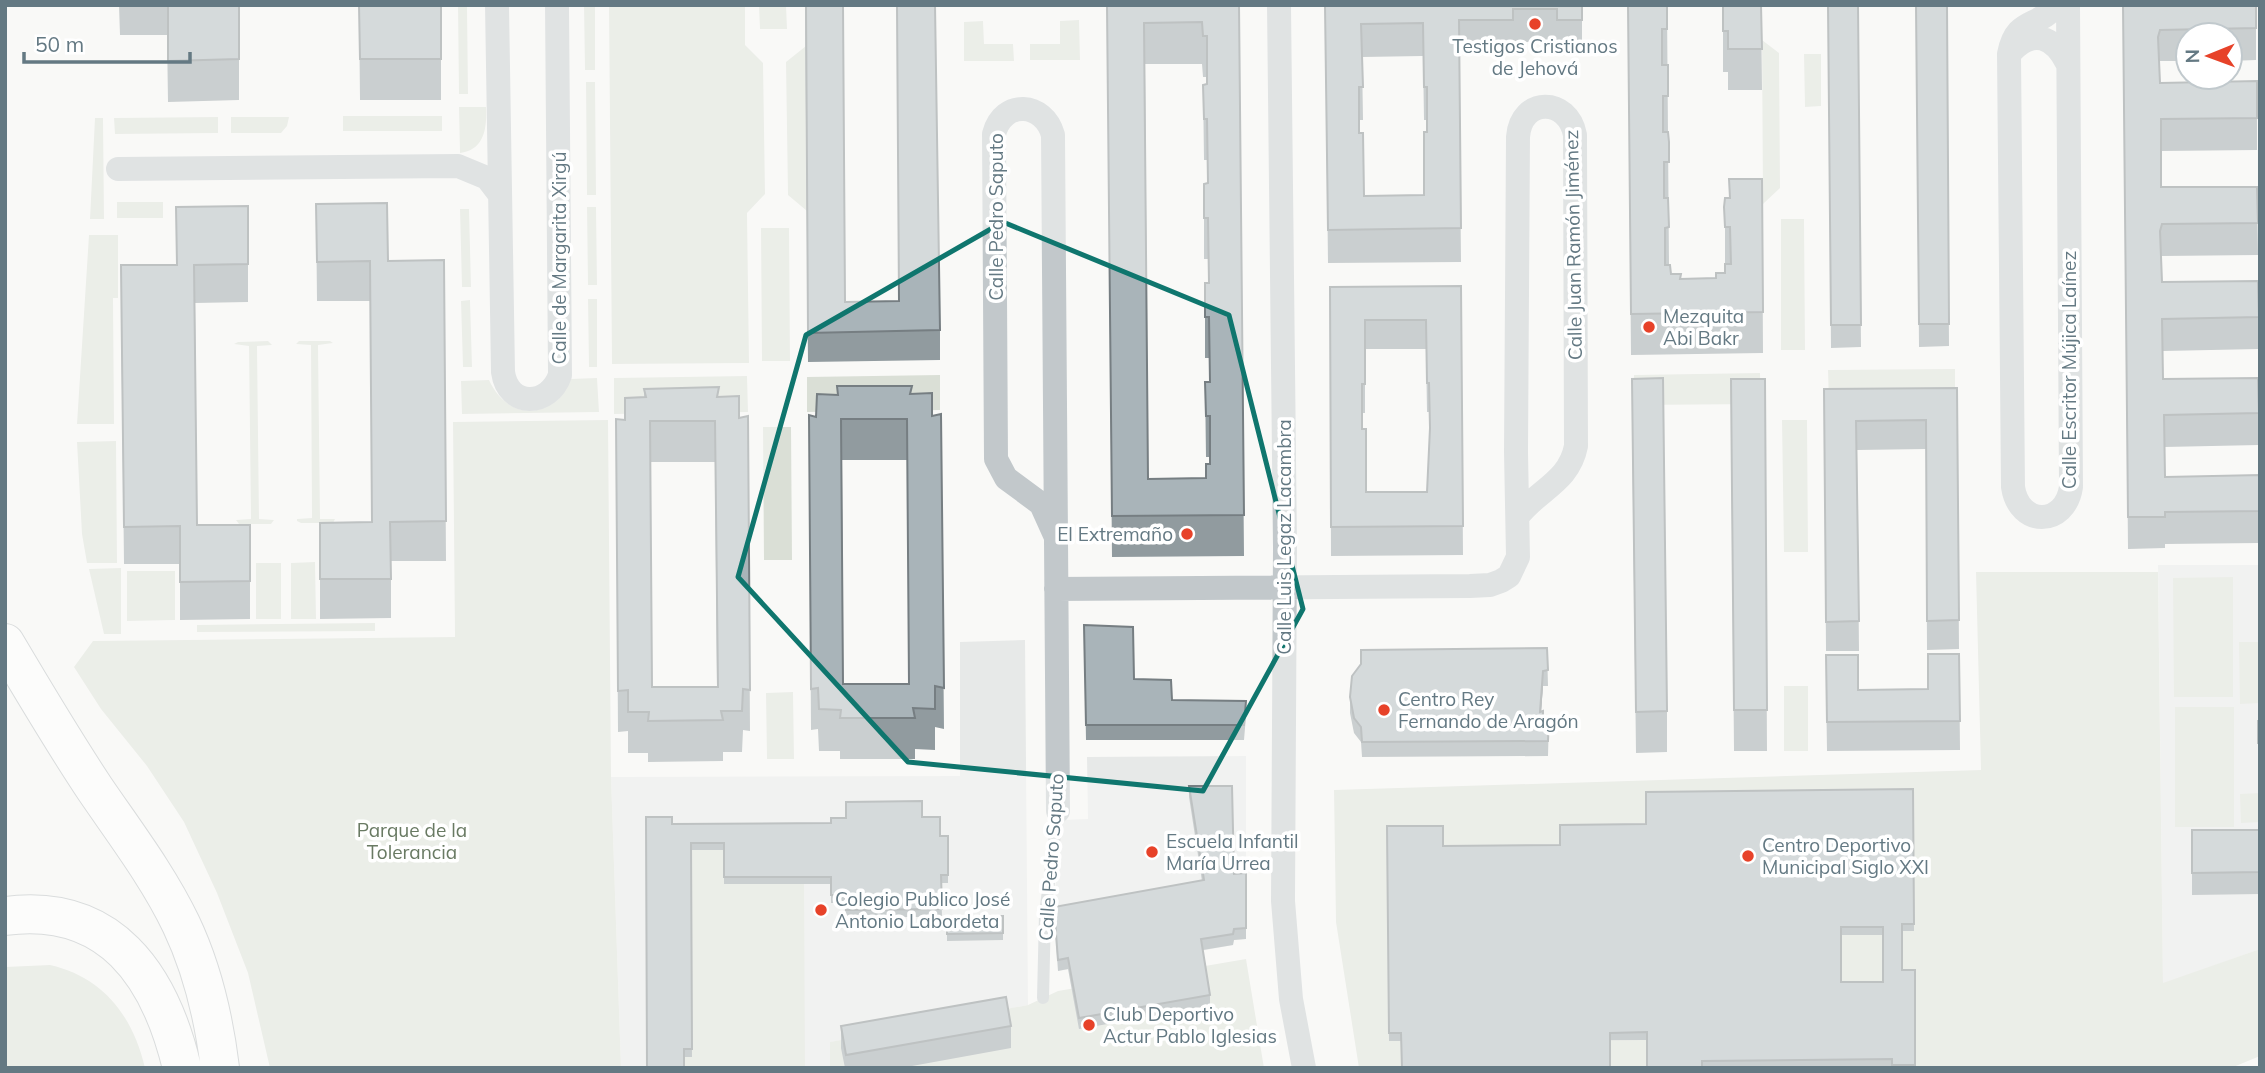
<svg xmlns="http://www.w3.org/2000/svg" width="2265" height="1073" font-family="Mulish,sans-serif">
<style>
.built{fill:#e7e9e8}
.green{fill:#dadfd6}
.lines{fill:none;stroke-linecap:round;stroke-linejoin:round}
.highway-casing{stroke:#b3b9bc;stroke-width:40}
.lane{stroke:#c2c8cb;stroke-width:12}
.street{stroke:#c2c8cb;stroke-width:24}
.highway{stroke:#fff;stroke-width:38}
.wall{fill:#919b9f;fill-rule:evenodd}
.shaded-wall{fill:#767e82}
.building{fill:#a9b4b9;stroke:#767e82;stroke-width:2;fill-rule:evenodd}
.marked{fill:none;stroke:#0f766e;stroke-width:5;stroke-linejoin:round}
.poi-dot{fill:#e74229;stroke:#fff;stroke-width:2.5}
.labels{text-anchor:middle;stroke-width:7;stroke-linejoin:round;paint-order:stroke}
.poi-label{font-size:19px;fill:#647983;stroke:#fff;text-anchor:start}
.street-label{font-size:19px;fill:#647983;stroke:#fff}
.park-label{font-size:19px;fill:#697a63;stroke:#fff}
</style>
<rect width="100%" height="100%" fill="#f9f9f7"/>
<path class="built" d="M2158 565H2260V949L2163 984Z
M1025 640 1028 1005 831 1042 830 1068H621L611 777 960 776V642Z
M1246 756V939L1234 940 1233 945 1201 951 1058 971 1053 918 1061 820 1088 819 1087 757Z"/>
<path class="green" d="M458 5H471L467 7 468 94H459Z
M584 5H595V70H585Z
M609 5H745V45L763 63 765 194 747 213 749 363 612 364Z
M759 5H786L787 29H760Z
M1079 20 1080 60H1030V44H1060V21Z
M983 21 984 44H1013L1014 61H964V22Z
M1762 40 1779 53 1780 188 1763 204Z
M806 46 807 211 788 195 786 62Z
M1804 54H1821V106L1805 107Z
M586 82H595L596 195H587Z
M459 107H486C487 127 485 150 460 153Z
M343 116H442V131H343Z
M218 117V133L115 134 114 118Z
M231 117H289L287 126 281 133H231Z
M95 118H103L104 219H90Z
M117 202H163V218H117Z
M587 207H596L597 285H588Z
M460 209H469L471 287H462Z
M1781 219H1804L1805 350H1781Z
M761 228H789L790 361H762Z
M89 235H118V298H113L114 424H77Z
M588 299H597V367H589Z
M470 300 472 367H463L461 301Z
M268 341 272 345 257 346 259 519 274 520 271 524H239L236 520 251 519 249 346 234 344 238 342Z
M299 341H330L333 343 318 345 320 519H335L333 523H301L297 521V519L312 518 311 345 296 344Z
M1955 369V402L1829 403 1828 370Z
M1760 373 1761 404 1634 405V375Z
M940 375V410L807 412V377Z
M747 376 748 412 614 414V378Z
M597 378 599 412 462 414 461 381 489 380C508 421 552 421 570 379Z
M608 420 611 777 621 1068H270L248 973 217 893 184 822 147 766 101 709 74 667 93 641 455 637 453 422Z
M1782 420H1807L1808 552H1784Z
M763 427H791L792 560H764Z
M116 441 117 563H87L82 534 77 442Z
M315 562 316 619H291V563Z
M256 563H281V619H256Z
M121 568V634H104L89 569Z
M127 571H175V620L127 621Z
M1976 572H2158L2163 983 2260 949V1056L2231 1068H1359L1336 922 1334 790 1981 770Z
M2233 577V697H2174L2173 578Z
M375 623V631L197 632V625Z
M2239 642H2260V703L2240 704Z
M1784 686H1808V751H1784Z
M793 692 794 759H767L766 693Z
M2175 707H2234V827H2175Z
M2260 793V822L2241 823 2240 794Z
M691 850H724L804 884 805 1068H684V1057H691Z
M1246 959 1264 1068H830V1042L1028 1005 1058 991Z
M50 965C103 977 133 1016 145 1068H5V967Z"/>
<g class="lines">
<g class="highway-casing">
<path id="highway" d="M5 643C34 692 63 741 95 789 125 833 158 876 181 924 202 968 214 1019 220 1068
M5 916C110 902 160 975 182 1068"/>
</g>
<path class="lane" d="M1043 998 1045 914 1058 811"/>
<path class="street" d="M497 5 503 372C508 408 549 407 560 375L557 5
M1279 5 1285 547 1283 901 1291 999 1304 1068
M2057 5C2037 29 2016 17 2009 54L2013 487C2019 527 2065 527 2071 487L2068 5
M2011 52C2033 28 2054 37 2067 63
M118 169 458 166 487 178 500 195
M1055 535 1041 504 1006 478 996 459 994 134C1003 99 1044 102 1053 135L1058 811
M1056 589 1470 586 1490 585 1501 581 1509 576 1518 557 1516 452 1518 137C1521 97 1568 97 1575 135L1576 446C1569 482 1539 489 1518 516"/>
<use href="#highway" class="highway"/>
</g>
<path class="wall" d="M119 5H239V100L168 102 167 35H120Z
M359 5H441V100H360Z
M805 5H872H843L845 302 940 330V360L808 362Z
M1107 5H1239L1244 556 1112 557ZM1145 64H1202L1203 77H1207V84L1203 85 1204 160H1207L1208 183 1204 184V259H1208V283H1205V358H1209V382H1205L1206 457H1210V464L1206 478 1148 479Z
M1325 5H1582V53H1557V42H1513V53L1459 54 1461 262 1328 263ZM1423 56 1424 120H1427L1424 195 1364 196 1359 133V120H1363L1362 57Z
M1628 5H1667L1669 265 1671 274 1681 279 1716 278 1725 273V198H1729L1762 179 1763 353 1631 355Z
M1723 5H1761L1762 90H1728V72H1723Z
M1828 5H1858L1861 347 1831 348Z
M1916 5H1947L1949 346 1919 347Z
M2123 5H2256V60L2230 61V35H2188V61H2160V83L2257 81V150L2161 151V187H2257L2258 255 2162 256 2161 259 2162 282 2258 281 2259 349 2163 351V379L2259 413V445L2164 447 2165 477 2260 475V543L2165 544V548L2128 549Z
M316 204 388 261 444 260 446 561H391V618L320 619V523L372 522 370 301H317Z
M248 206V302L195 303 197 525H250V619L180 620V564H124L121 303 177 265 176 207Z
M1461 286 1463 555 1331 556 1330 287ZM1365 349H1426L1427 412H1429L1430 436 1427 492H1366L1362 429V413H1365Z
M1765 379 1767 751H1734L1731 420Z
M837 386 912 394 932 416 941 414 944 729 935 727V750L915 749V759H840V751H819L818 729 811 730 809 415 816 417 837 395ZM842 460H907L909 684H843Z
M1957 388 1959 649 1927 650 1926 449 1857 450 1859 651H1826L1824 389Z
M644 389 719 397 739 418 748 416 750 731 743 730 742 752H723V761L648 762V753H628V731L618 732 616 419 625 420 644 397ZM650 462H715L717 687H652Z
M1632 420 1667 711V752L1636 753Z
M1084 625 1134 679 1172 700 1246 716 1244 740H1086Z
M1547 648 1548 686H1543L1541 711 1543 718H1549L1548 756 1362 757 1361 742 1354 733 1350 713V697Z
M1959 654 1960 750 1827 751 1826 684 1858 690 1928 689Z
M2258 721H2260V766H2258Z
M1189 786 1234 874 1246 873V939L1234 940 1233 945 1203 950 1210 995V1006L1079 1029 1068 969 1058 971 1054 907 1202 881 1189 797Z
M1913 789 1914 931H1902V970H1915V1068H1892V1066L1647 1068V1040L1389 1041 1387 826 1443 846 1560 845 1646 824ZM1841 935H1883V982H1841Z
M922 817 940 836H948V883H941L942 917H846L845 903H831V884H724V850H691L692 1057H684L672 824 831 823Z
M2192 830H2260V894L2192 895Z
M1003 916V940L947 941V917Z
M841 1026H1011V1048L901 1068H845L841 1048Z"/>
<path class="shaded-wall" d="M1543 671V686L1540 727V712Z"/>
<path class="building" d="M168 5H239V59L168 61Z
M359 5H441V59H360Z
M806 5H843L845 302 899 301 897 5H935L940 330 808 333Z
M1107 5H1239L1244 515 1112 516ZM1202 22 1203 36H1207V84L1203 85 1204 119H1207L1208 183 1204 184V218H1208L1209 283H1205V317H1209L1210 382H1205L1206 416H1210V464H1206V478L1148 479 1144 23Z
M1325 5H1582V20H1557V9H1513V20H1459L1461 228 1328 230ZM1423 23 1424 87H1427V132H1424V195L1364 196 1363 133H1359V87H1363L1361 24Z
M1628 5H1667V29H1662V65H1668V96H1663V132H1668L1669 142V162H1664V198H1668L1669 227 1665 228V265H1670L1671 274H1681L1680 279 1716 278V273H1725V264H1731L1730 227H1725L1724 207 1725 198H1730L1729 179H1762L1763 312 1631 314Z
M1723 5H1761L1762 49H1728V31H1723Z
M1828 5H1858L1861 325H1831Z
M1916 5H1947L1949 324H1919Z
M2123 5H2256V28L2160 30 2158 37 2160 83 2257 81V118L2161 119V187H2257L2258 223 2162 224 2160 231 2162 282 2258 281 2259 317 2162 319 2163 379 2258 378 2259 413 2164 415 2165 477 2260 475V511L2165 512V517H2128Z
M387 203 388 261 444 260 446 521 390 522 391 579H320V523L372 522 370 261 317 262 316 204Z
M248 206V264L194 265 197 525H250V581L180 582V526L124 527 121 265H177L176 207Z
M1461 286 1463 526 1331 527 1330 287ZM1365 320H1426L1427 383H1429L1430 428 1427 492H1366V429H1362V384H1365Z
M1663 378 1667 711 1636 712 1632 379Z
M1731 379H1765L1767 710H1734Z
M837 386H912L910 394 932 393V416L941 414 944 688 935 686V709L913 708 915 718H840L841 710 819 709 818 688 811 689 809 415 816 417 817 394 838 395ZM841 419H907L909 684H843Z
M719 387 717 397 739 396V418L748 416 750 690 743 689 742 711H721L723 720 648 721 649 712H628V690L618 691 616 419 625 420V398L646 397 644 389ZM650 421H715L718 687H652Z
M1957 388 1959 620 1927 621 1926 420 1856 421 1859 621 1826 622 1824 389Z
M1084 625 1133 627 1134 679 1171 680 1172 700 1246 701 1244 725H1086Z
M1547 648 1548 670 1543 671 1540 712 1543 711V718H1549L1548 741 1362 742 1361 727 1354 718 1350 697 1352 676 1361 664V650Z
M1928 654H1959L1960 721 1827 722 1826 655H1858V690L1928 689Z
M2258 721H2260V743H2258Z
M1189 786H1232L1234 874 1246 873V928L1234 929 1233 934 1201 939 1210 995 1079 1018 1068 958 1058 960 1054 907 1204 880Z
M1913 789 1914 924H1902V970H1915V1065H1892V1059L1702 1061V1068H1647V1032L1610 1033V1068H1402L1401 1033H1389L1387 826H1443V846L1560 845V825L1646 824V792ZM1841 927H1883V982H1841Z
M922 801V817H940V836H948V875H941L942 909 846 910 845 895H831V877H724V843H691L692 1049H684V1068H647L646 817H672V824L831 823V818H846V802Z
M2192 830H2260V872L2192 873Z
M1003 916V933L947 934V917Z
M1006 997 1011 1026 846 1055 841 1026Z"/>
<path d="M0 0H2265V1073H0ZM1003 222 1229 315 1303 609 1203 791 908 762 738 577 806 335Z" fill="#f9f9f7" fill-opacity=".55" fill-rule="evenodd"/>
<path class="marked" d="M1003 222 1229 315 1303 609 1203 791 908 762 738 577 806 335Z"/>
<g class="poi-dot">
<circle cx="1535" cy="24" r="7"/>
<circle cx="1649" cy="327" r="7"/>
<circle cx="1187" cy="534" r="7"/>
<circle cx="1384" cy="710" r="7"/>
<circle cx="1152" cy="852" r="7"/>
<circle cx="1748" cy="856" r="7"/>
<circle cx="821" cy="910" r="7"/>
<circle cx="1089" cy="1025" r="7"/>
</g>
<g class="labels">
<g class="poi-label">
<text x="1535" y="53" text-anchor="middle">Testigos Cristianos<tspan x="1535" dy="22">de Jehová</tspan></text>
<text x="1663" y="323">Mezquita<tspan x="1663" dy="22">Abi Bakr</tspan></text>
<text x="1173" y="541" text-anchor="end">El Extremaño</text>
<text x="1398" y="706">Centro Rey<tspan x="1398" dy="22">Fernando de Aragón</tspan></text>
<text x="1166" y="848">Escuela Infantil<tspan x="1166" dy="22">María Urrea</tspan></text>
<text x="1762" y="852">Centro Deportivo<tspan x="1762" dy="22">Municipal Siglo XXI</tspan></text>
<text x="835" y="906">Colegio Publico José<tspan x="835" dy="22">Antonio Labordeta</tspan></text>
<text x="1103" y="1021">Club Deportivo<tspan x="1103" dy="22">Actur Pablo Iglesias</tspan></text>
</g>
<g class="street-label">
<text transform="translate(996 217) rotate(-90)" y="7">Calle Pedro Saputo</text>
<text transform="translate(1573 245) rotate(-91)" y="7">Calle Juan Ramón Jiménez</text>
<text transform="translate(559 258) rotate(-90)" y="7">Calle de Margarita Xirgú</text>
<text transform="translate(2069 370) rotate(-90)" y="7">Calle Escritor Mújica Laínez</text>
<text transform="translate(1284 537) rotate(-90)" y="7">Calle Luis Legaz Lacambra</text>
<text transform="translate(1051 857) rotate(-86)" y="7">Calle Pedro Saputo</text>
</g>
<g class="park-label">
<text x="412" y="837">Parque de la<tspan x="412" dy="22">Tolerancia</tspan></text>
</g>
</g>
<rect width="2265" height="1073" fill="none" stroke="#647983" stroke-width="14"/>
<g transform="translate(2209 56) rotate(269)"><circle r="33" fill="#ffffff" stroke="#c1c9cd" stroke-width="2"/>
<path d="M0-5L12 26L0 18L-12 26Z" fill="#e74229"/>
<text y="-10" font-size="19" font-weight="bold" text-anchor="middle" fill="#647983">N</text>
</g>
<path d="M24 52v10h166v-10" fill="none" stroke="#647983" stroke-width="3.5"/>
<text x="35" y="52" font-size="21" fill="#647983" stroke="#ffffff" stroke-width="5" paint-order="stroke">50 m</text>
</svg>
